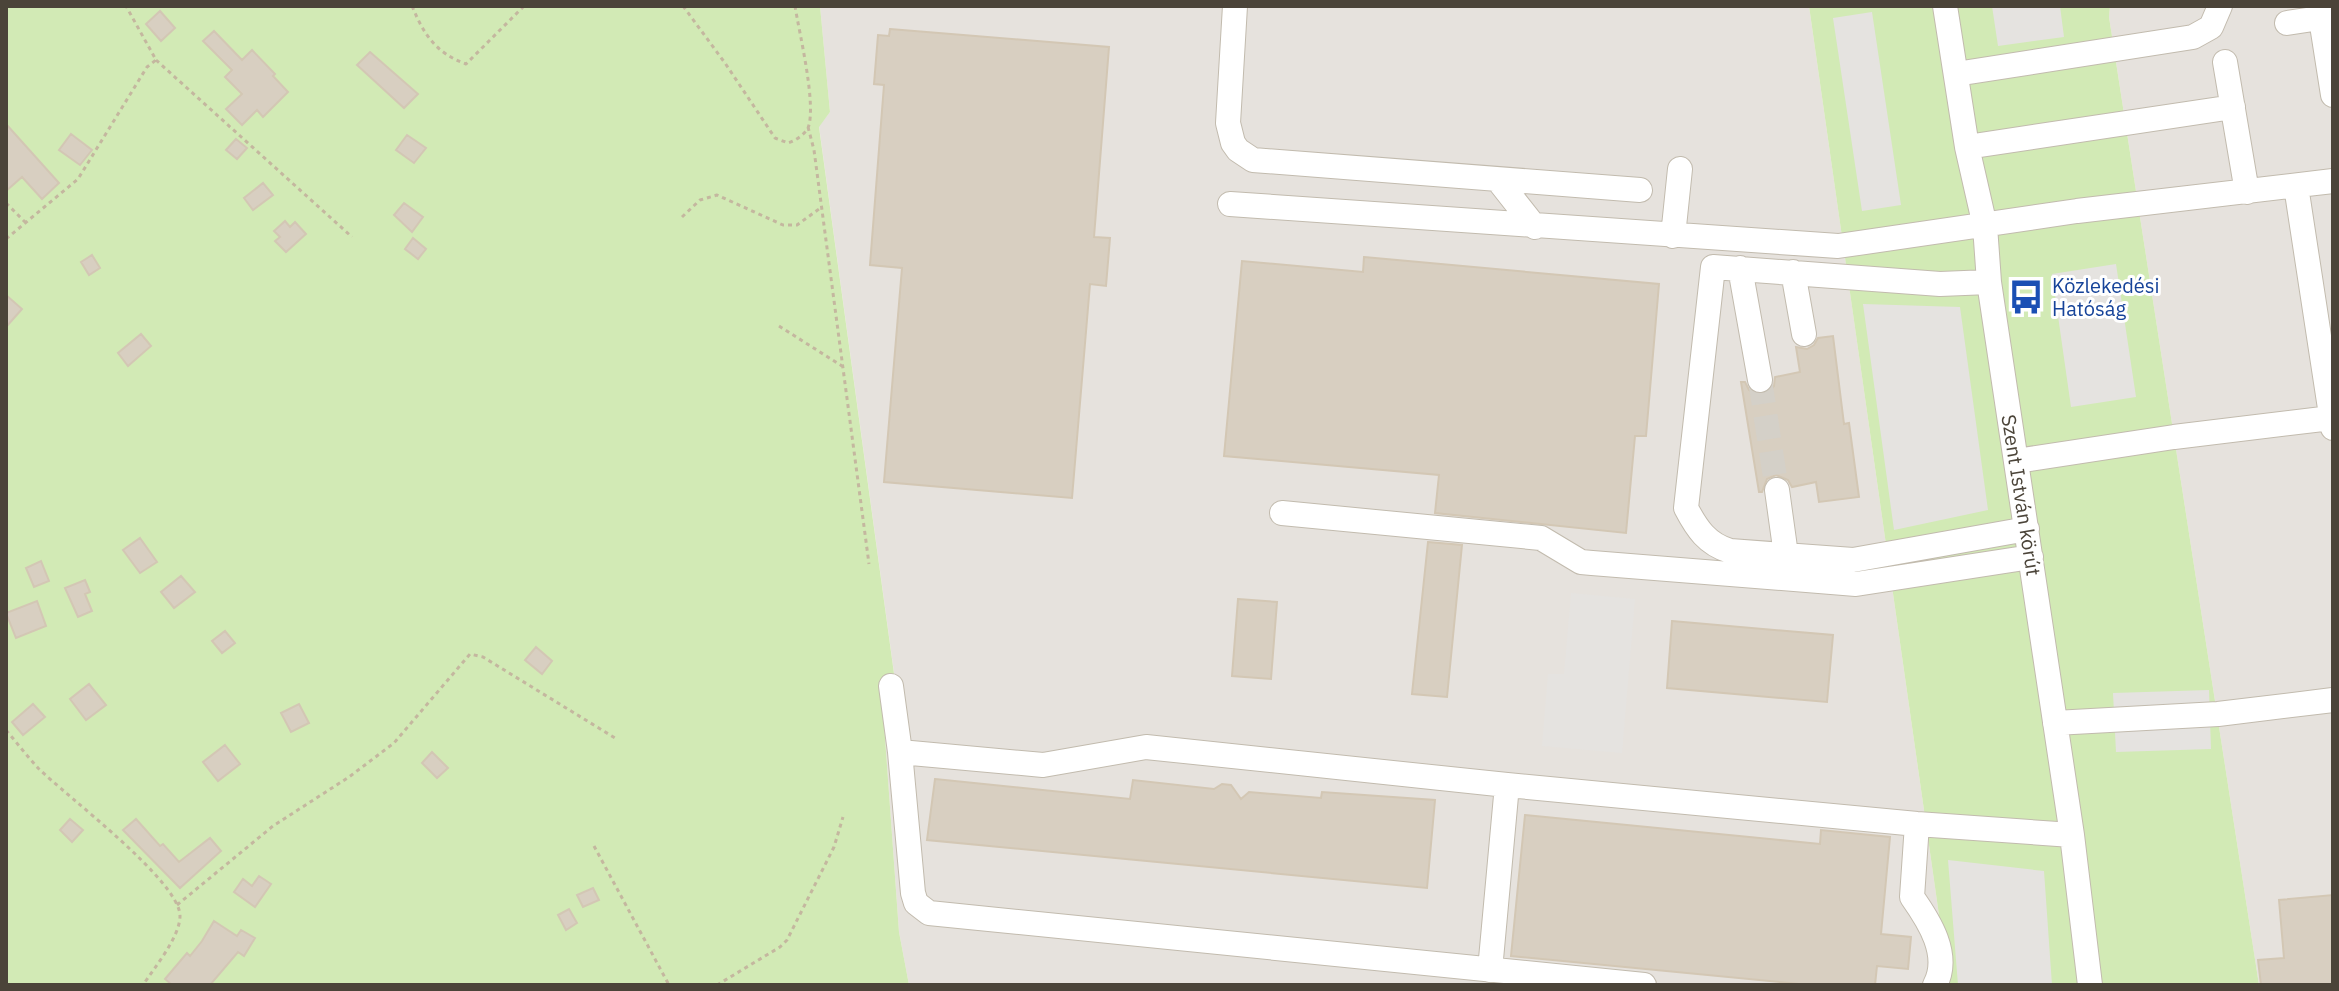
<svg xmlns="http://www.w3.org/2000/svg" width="2339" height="991" font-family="'IBM Plex Sans',sans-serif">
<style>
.industrial{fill:#e6e2dd}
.green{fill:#d2eab5}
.parking{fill:#e5e3e0}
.building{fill:#d8cfc1;stroke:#d3c7b4;stroke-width:2}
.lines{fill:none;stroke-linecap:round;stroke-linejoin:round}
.minor-tunnel{stroke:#d4d0c8;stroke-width:24;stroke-dasharray:24 12;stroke-linecap:butt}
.minor-casing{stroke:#c2bbae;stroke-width:26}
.path{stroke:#c4b79f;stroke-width:3;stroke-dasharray:4 4;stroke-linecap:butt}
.minor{stroke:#fff;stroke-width:24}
.labels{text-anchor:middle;stroke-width:6;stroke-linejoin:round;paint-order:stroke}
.transit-label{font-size:20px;fill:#164399;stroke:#fff;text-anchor:start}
.street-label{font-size:20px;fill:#4b4439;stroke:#fff}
</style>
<rect width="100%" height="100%" fill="#f6f3ec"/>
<path class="industrial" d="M820 6H1809L1949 985H909L899 932 881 682 895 680 819 126 830 112Z
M2110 6H2333V985H2259L2109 17Z"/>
<path class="green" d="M6 6H820L830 112 819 127 895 681 881 682 899 932 909 985H6Z
M1809 6H2110L2109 17 2259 985H1949Z"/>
<path class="parking" d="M1992 6H2060L2064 37 1998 46Z
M1872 12 1901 205 1862 211 1833 18Z
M2116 264 2136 397 2071 407 2052 274Z
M1863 304 1960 307 1988 510 1894 530Z
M1571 593 1635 599 1622 753 1542 746 1548 674H1564Z
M2209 690 2211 749 2116 752 2113 693Z
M1948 860 2044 871 2052 985H1958Z"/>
<path class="building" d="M160 11 175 28 161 41 146 24Z
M890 29 1109 47 1094 237 1110 238 1106 286 1090 284 1072 498 884 482 902 268 870 265 884 85 874 84 878 35 889 36Z
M214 31 242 60 252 50 275 74 273 76 288 92 263 117 257 110 242 125 226 109 242 94 225 77 232 70 203 41Z
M370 52 418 94 404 108 357 65Z
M6 124 59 183 42 199 22 177 6 191Z
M71 134 92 150 80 165 59 150Z
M407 135 426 148 414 163 396 150Z
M236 139 247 148 237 159 226 150Z
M263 183 273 195 253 210 244 198Z
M404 203 423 217 412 232 394 215Z
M285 221 290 227 295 222 306 234 286 252 275 241 280 237 274 231Z
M413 238 426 249 418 259 405 249Z
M92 255 100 268 89 275 81 262Z
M1364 257 1659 284 1646 436H1635L1626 533 1435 513 1439 475 1224 456 1242 261 1363 272Z
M6 295 22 309 6 327Z
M141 334 151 346 128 366 118 353Z
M1833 336 1844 424 1849 423 1859 497 1819 502 1816 482 1792 487 1788 480 1776 475 1767 479 1762 492H1759L1741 382H1745L1749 390 1756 394 1769 392 1774 386 1775 377 1800 372 1796 347 1807 349 1814 345 1818 338Z
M140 538 157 562 140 573 123 550Z
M1428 542 1462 545 1447 697 1412 694Z
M41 561 49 581 34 587 26 568Z
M181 576 195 592 174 608 161 592Z
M85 580 90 592 85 594 92 611 78 617 65 588Z
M1238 599 1277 602 1271 679 1232 676Z
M37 601 46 626 16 638 6 613Z
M1672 621 1833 635 1827 702 1667 688Z
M225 631 235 643 222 653 212 641Z
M536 647 552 661 542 674 525 660Z
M89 684 106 705 86 720 70 699Z
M33 704 45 717 23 735 12 722Z
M299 704 309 723 291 732 281 713Z
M225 745 240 764 218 781 203 762Z
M432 752 448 768 437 778 422 763Z
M935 779 1130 799 1133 780 1214 789 1222 784 1231 785 1241 799 1249 792 1321 798 1322 792 1435 800 1427 888 927 840Z
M1525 815 1820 844 1821 830 1890 837 1881 934 1911 937 1908 969 1877 966 1875 985H1810L1511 956Z
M70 819 83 830 72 842 60 830Z
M136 819 160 846 163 844 179 862 210 838 221 851 180 888 123 830Z
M259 876 271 884 255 907 234 892 243 879 252 886Z
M593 888 599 900 583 907 577 895Z
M2333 895V985H2261L2258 960 2284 958 2279 900Z
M569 909 577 923 566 930 558 915Z
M214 921 237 936 241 930 255 938 244 956 238 952 210 985H172L165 979 187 953 190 956 202 941Z"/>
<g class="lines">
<path class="minor-tunnel" d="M1760 380 1777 490"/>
<g class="minor-casing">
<path id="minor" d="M1235 6 1228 123 1233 143 1238 150 1253 160 1640 190
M1945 6 1967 147 1985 226 1989 282 2072 835 2090 985
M2319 6 2333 95
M2287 23 2333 16
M2225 62 2247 192
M1956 74 2193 37 2211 27 2220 6
M1967 147 2233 107
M1498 180 1535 227
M2296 186 2333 428
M1230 204 1838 246 2077 211 2333 181
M1673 236 1680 169
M1740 268 1760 380
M1793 272 1804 334
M1989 282 1940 284 1713 267 1686 508C1697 529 1707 544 1730 551L1853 560 2027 529
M2016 461 2174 437 2331 418
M1777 490 1786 555
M1282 513 1541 538 1581 562 1592 563 1856 584 2031 557
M891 686 900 752 913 893 916 903 929 913 1644 985
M2055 723 2218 714 2333 700
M900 752 1043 765 1146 747 1507 785 1917 824 2072 835
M1917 824 1912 897C1929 921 1951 955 1935 985
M1490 970 1507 785"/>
</g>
<path class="path" d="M412 6C424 35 436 53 466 64L524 6
M683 6 725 63 775 138 788 143C795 141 804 135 808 128 817 105 799 32 795 6
M156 60 352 237
M808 127 814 150 869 564
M6 203 25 222
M682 217 700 200 717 195 783 225H797L819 209
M6 239 78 179 147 67 156 60 126 6
M779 326 842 366
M6 730C17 743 27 756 38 768 65 795 180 881 180 916 180 937 154 968 143 985
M594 846 669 985
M177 905 273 826 349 777 394 743 470 654 483 657 615 738
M717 985 780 947 787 940 834 847 843 817"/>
<use href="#minor" class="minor"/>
</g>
<defs>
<g id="bus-bare" transform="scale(2.76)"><path d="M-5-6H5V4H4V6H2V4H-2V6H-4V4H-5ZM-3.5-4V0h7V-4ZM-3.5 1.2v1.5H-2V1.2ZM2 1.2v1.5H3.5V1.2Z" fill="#1a4fb4" stroke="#fff" stroke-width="2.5" paint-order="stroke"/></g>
</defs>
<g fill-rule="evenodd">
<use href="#bus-bare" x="2026" y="297"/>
</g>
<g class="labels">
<g class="transit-label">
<text x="2052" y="293">Közlekedési<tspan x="2052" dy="23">Hatóság</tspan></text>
</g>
<g class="street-label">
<text transform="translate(2021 495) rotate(81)" y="7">Szent István körút</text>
</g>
</g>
<rect width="2339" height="991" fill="none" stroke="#4b4439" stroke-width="16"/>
</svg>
